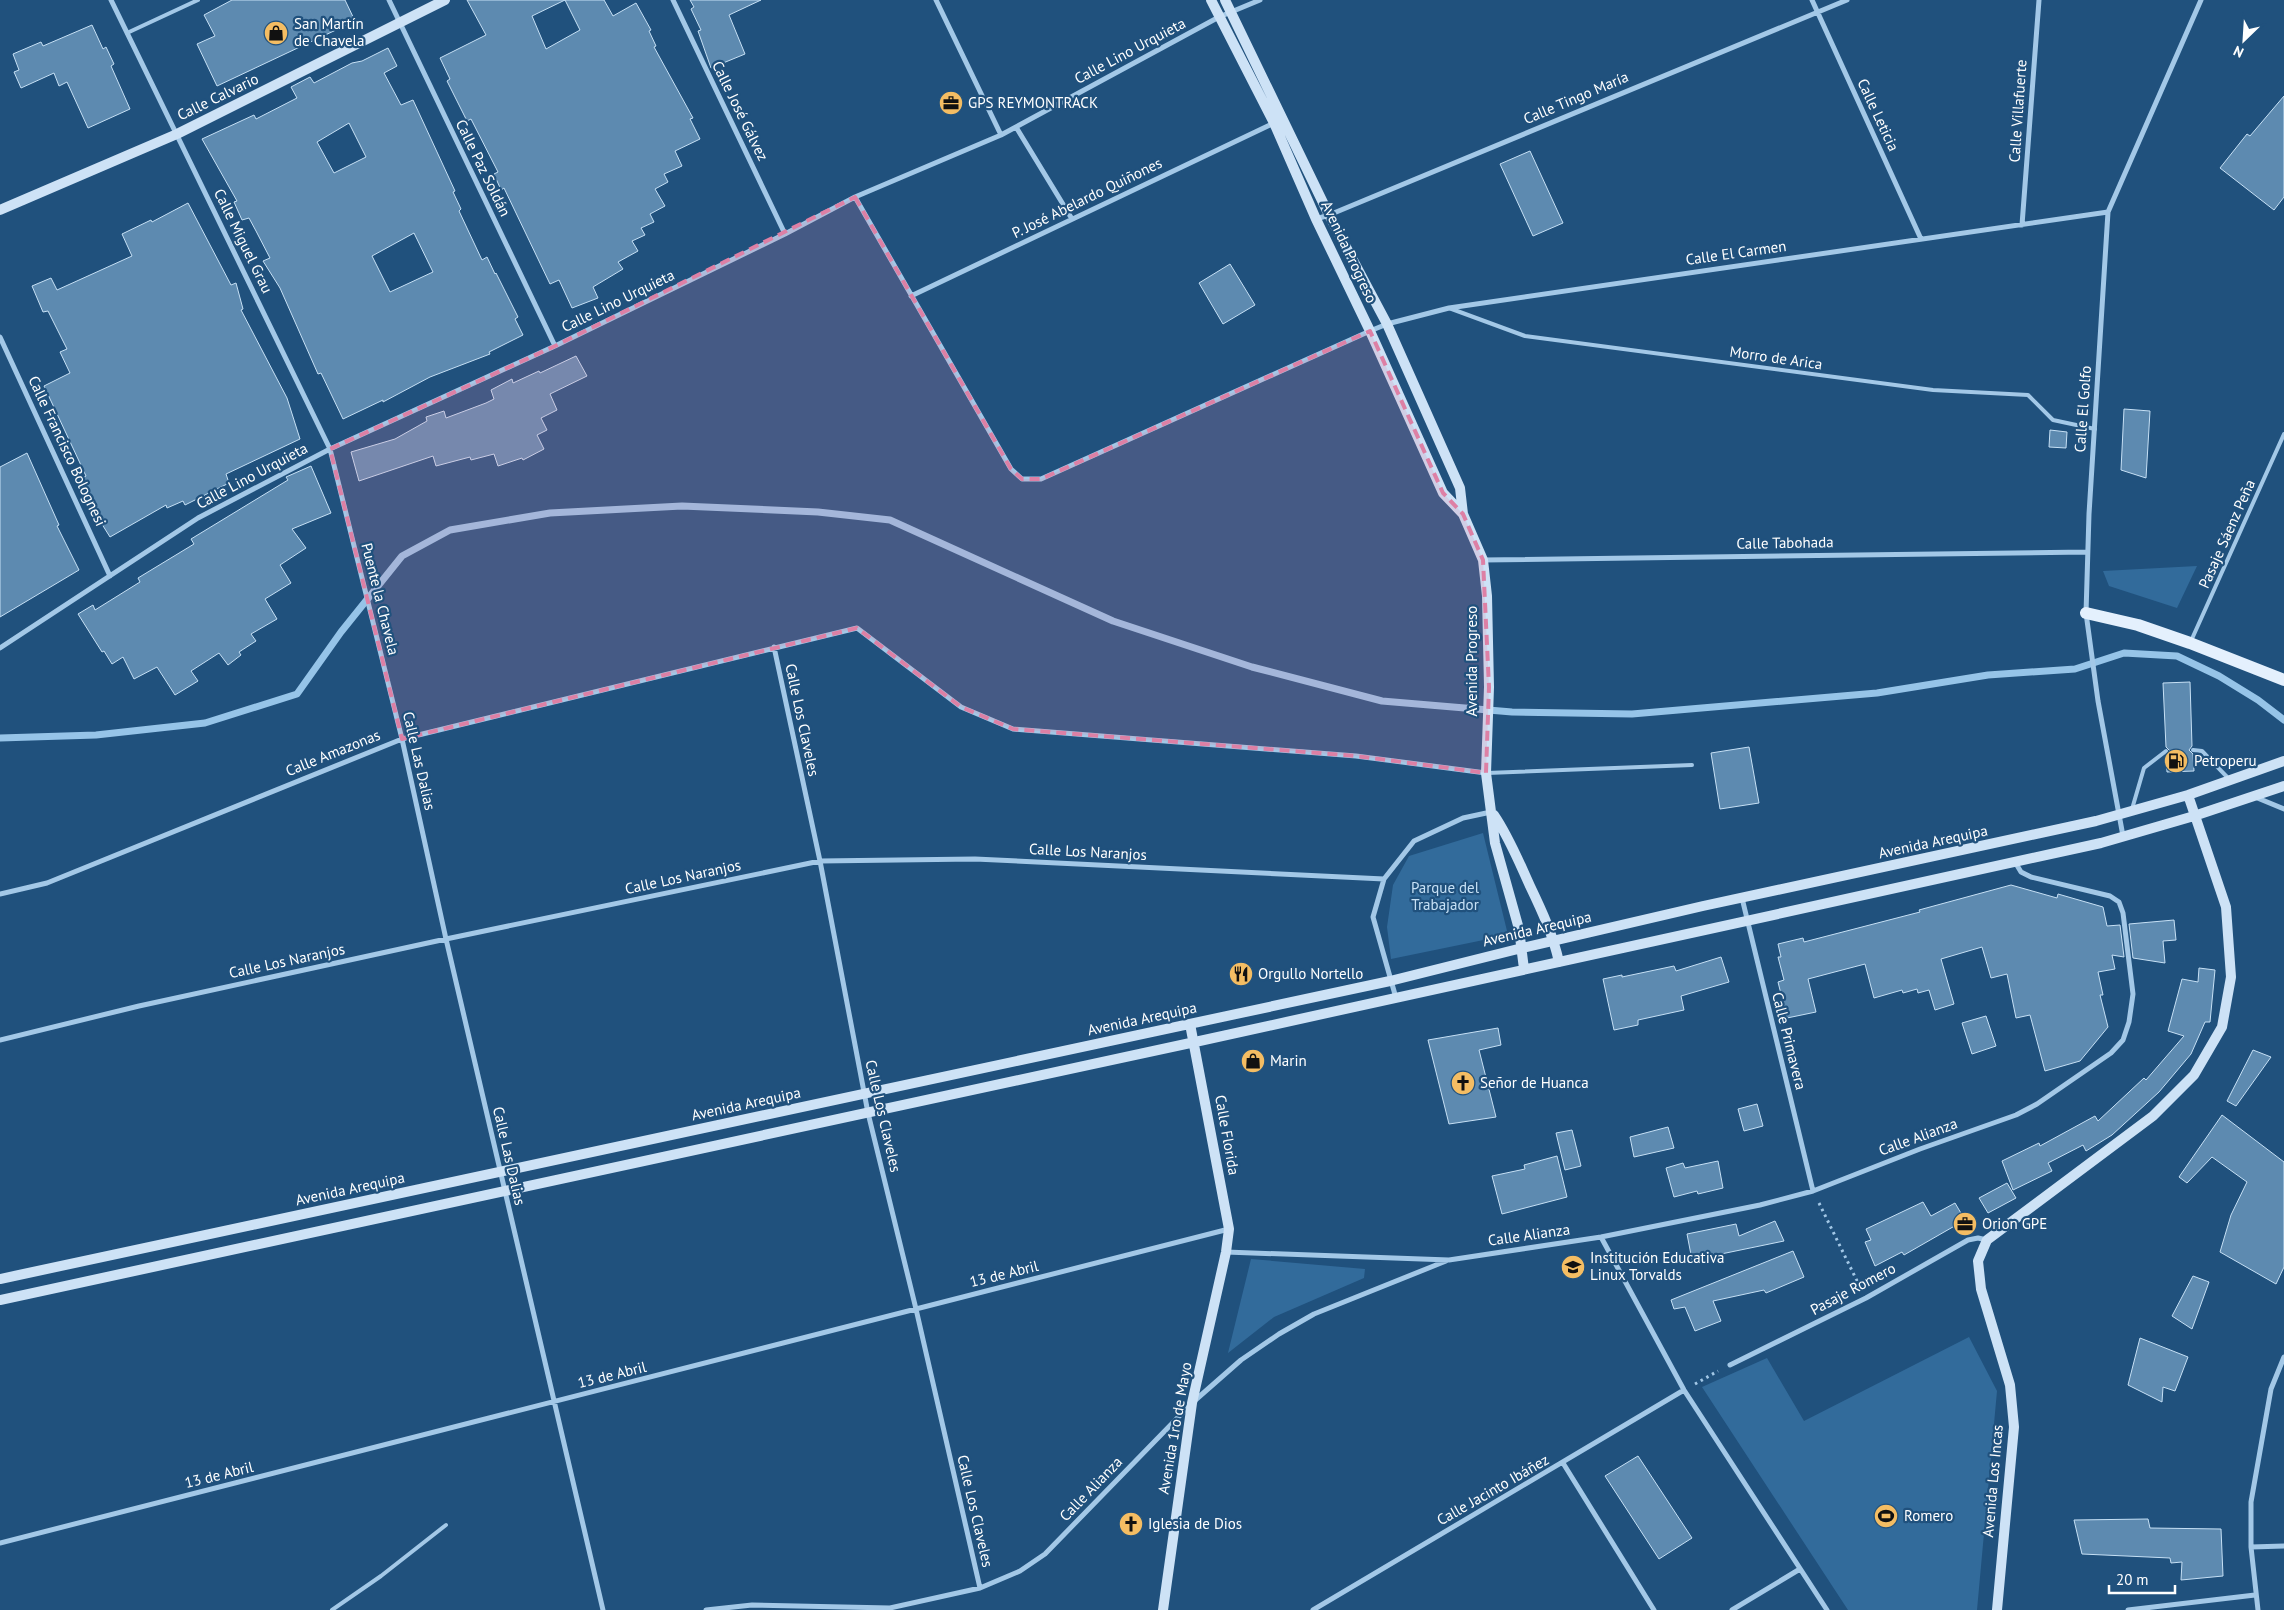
<svg xmlns="http://www.w3.org/2000/svg" width="2284" height="1610" font-family="'PT Sans',sans-serif">
<style>
.green{fill:#326b9b}
.lines{fill:none;stroke-linecap:round;stroke-linejoin:round}
.stream{stroke:#96c4e8;stroke-width:7}
.building{fill:#5d8ab0;stroke:#c6e0f5;fill-rule:evenodd}
.path{stroke:#a3c8e7;stroke-width:3;stroke-dasharray:2.5 4;stroke-linecap:butt}
.lane{stroke:#a3c8e7;stroke-width:4}
.street{stroke:#a3c8e7;stroke-width:5}
.secondary{stroke:#cde2f6;stroke-width:10}
.primary{stroke:#e4f0fd;stroke-width:12}
.marked{fill:#dd80a5;fill-opacity:0.2;stroke:#dd80a5;stroke-width:4;stroke-dasharray:10 6;stroke-linejoin:round}
.labels{text-anchor:middle;stroke-width:4.5;stroke-linejoin:round;paint-order:stroke}
.poi-label{font-size:15px;fill:#fff;stroke:#20517d;text-anchor:start}
.street-label{font-size:15px;fill:#fff;stroke:#20517d}
.park-label{font-size:15px;fill:#c6e0f5;stroke:#20517d}
</style>
<rect width="100%" height="100%" fill="#20517d"/>
<path class="green" d="M2197 566 2177 608 2109 586 2103 571Z
M1483 833 1508 935 1391 959 1387 927 1393 885 1409 856Z
M1251 1259 1365 1269 1364 1278 1274 1317 1228 1353Z
M1969 1337 1997 1391 1977 1610H1848L1702 1387 1767 1358 1804 1421Z"/>
<g class="lines">
<path class="stream" d="M0 738 96 735 205 723 297 694 341 632 402 556 450 530 550 513 682 506 818 512 890 520 1113 621 1252 667 1382 701 1512 712 1632 714 1877 693 1988 675 2075 669 2124 653 2177 656 2219 676 2258 700 2284 720"/>
</g>
<path class="building" d="M232 0H345L355 21 217 86 197 44 215 36 204 15Z
M467 0H604L613 16 636 3 651 30 649 31 656 46 654 47 693 118 690 119 700 139 675 151 682 166 664 174 668 182 655 189 665 206 650 214 654 222 641 228 645 235 632 241 638 251 618 262 623 269 593 287 598 298 572 308 559 280 550 284 504 188 501 190 494 174 498 172 471 119 467 121 447 81 450 79 440 58 486 35ZM565 0 580 30 546 49 532 16Z
M690 0H761L729 15 745 54 711 68 698 31 701 30 691 9 694 7Z
M92 25 103 49 106 47 114 64 111 66 130 109 88 128 67 82 59 86 54 73 21 88 14 72 19 70 13 54 41 42 43 46Z
M388 48 397 66 384 73 401 105 413 100 455 191 453 192 461 209 459 211 482 260 487 257 495 274 496 273 518 317 515 319 523 335 489 352 490 354 430 377 383 402V400L343 419 321 373 318 374 280 288 263 261 270 258 256 231 249 218 242 220 234 202 237 201 202 139 254 115 256 119 297 98 291 87 310 77 314 83 352 63 362 61ZM349 123 366 157 334 173 317 142ZM414 233 433 272 390 292 372 256Z
M2284 96V197L2274 210 2220 168 2247 134 2250 136Z
M1530 151 1563 223 1533 236 1500 164Z
M188 203 231 285 236 283 243 309 241 310 287 398 300 439 226 474 229 483 185 505 183 501 167 508 166 505 110 537 100 521 103 519 80 480 86 476 44 386 70 373 60 352 67 349 48 311 43 312 32 286 51 278 57 290 132 256 122 234 151 220 152 222Z
M1230 264 1255 305 1223 324 1199 283Z
M576 356 587 376 550 394 557 410 541 418 547 430 537 435 544 449 523 460 522 458 498 466 494 454 471 460 470 457 436 466 433 456 359 481 351 452 395 439 427 421 426 417 444 411 446 418 486 403 494 399 491 390 512 379 513 383 539 371 540 373Z
M2124 409 2150 411 2146 478 2121 470Z
M2050 430 2067 432 2066 448 2049 447Z
M27 453 59 525 57 526 79 570 0 617V467Z
M311 466 331 513 292 529 306 548 280 565 291 583 265 599 277 619 251 634 256 641 239 652 241 655 228 665 219 653 191 671 198 681 175 695 157 667 134 679 123 657 112 664 104 651 102 652 78 614 93 605 95 610 140 582 138 578 194 544 191 539 288 480 286 477Z
M2190 682 2192 746 2189 750 2193 754 2194 771 2167 772 2166 755 2170 751 2166 747 2163 683Z
M1749 747 1759 803 1720 809 1711 753Z
M2011 885 2057 898 2058 894 2103 907 2107 926 2120 925 2124 957 2112 955 2115 969 2098 972 2103 995H2100L2108 1027 2080 1061 2045 1071 2030 1015 2016 1018 2007 974 1991 978 1982 947 1941 959 1954 1004 1935 1010 1929 990 1918 993 1917 989 1903 993 1902 990 1874 998 1865 964 1808 979 1816 1012 1787 1018 1778 982 1784 980 1778 957H1781L1778 944 1803 938 1804 942 1920 912 1919 910Z
M2174 920 2176 940 2163 941 2165 963 2133 958 2129 924Z
M1721 957 1729 982 1681 996 1684 1010 1638 1020V1025L1614 1030 1603 979 1622 975V977L1674 966 1676 971Z
M2199 968 2215 970 2210 1022H2205L2191 1054 2159 1092 2112 1135 2086 1151 2083 1145 2048 1163 2052 1171 2013 1190 2002 1161 2039 1143 2040 1146 2095 1116 2098 1121 2144 1078 2146 1080 2184 1036 2168 1031 2182 979 2198 982Z
M1986 1016 1996 1046 1972 1054 1962 1023Z
M1498 1028 1501 1045 1479 1050 1496 1117 1449 1124 1428 1040Z
M2253 1050 2271 1057 2236 1106 2227 1101Z
M1757 1104 1763 1126 1744 1131 1738 1109Z
M2222 1115 2284 1162V1267L2276 1284 2220 1252 2231 1215 2247 1182 2212 1157 2187 1183 2179 1177Z
M1668 1127 1674 1148 1634 1157 1630 1137Z
M1572 1130 1581 1166 1565 1170 1556 1133Z
M1557 1156 1567 1197 1502 1214 1492 1176 1525 1169 1524 1165Z
M1718 1161 1723 1188 1698 1194 1697 1191 1674 1197 1666 1168 1683 1163 1685 1168Z
M2007 1183 2016 1198 1988 1213 1979 1198Z
M1923 1202 1931 1216 1955 1203 1965 1220 1904 1255 1902 1252 1875 1266 1865 1242 1871 1240 1866 1229Z
M1775 1221 1784 1241 1692 1260 1687 1234 1736 1224 1739 1236Z
M1793 1251 1804 1277 1766 1293 1764 1290 1713 1301 1721 1321 1695 1331 1685 1307 1674 1309 1671 1300Z
M2193 1276 2209 1282 2192 1329 2172 1316Z
M2140 1338 2188 1357 2175 1391 2163 1387 2162 1402 2128 1385Z
M1638 1456 1692 1538 1659 1559 1605 1476Z
M2148 1519 2150 1528 2221 1529 2223 1576 2181 1580 2182 1562 2171 1563 2170 1558 2082 1554 2074 1520Z"/>
<g class="lines">
<path class="path" d="M1819 1203 1860 1287
M1695 1384 1718 1371"/>
<path class="lane" d="M127 33 198 0
M1449 308 1525 336 1933 390 2028 395 2053 420 2095 429
M2191 641 2284 434
M2193 750 2202 751 2229 779
M1487 773 1692 765
M2132 809 2144 768 2166 751
M332 1610 381 1576 446 1525"/>
<path class="street" d="M111 0 330 449 402 739 446 939 603 1610
M389 0 555 346
M673 0 785 234
M936 0 1001 135
M1812 0 1921 239
M1016 127 1072 219
M855 197 1011 469 1022 479H1041L1370 331 1387 324 1449 308 2108 212
M1316 219 1329 215 1847 0
M2022 225 2039 0
M911 296 1274 123
M0 337 110 576
M1483 560 2087 552
M774 647 820 861 868 1113 916 1309 980 1588
M0 648 198 518 330 449 555 346 785 234 855 197 1001 135 1219 17 1260 0
M2255 797 2284 809
M2123 836 2098 701 2086 613 2089 514 2108 212 2201 0
M0 894 47 883 402 739 857 628 961 707 1013 729 1356 756 1486 773
M1742 898 1813 1191
M1396 998 1373 917 1384 879 1414 841 1463 818 1491 812
M0 1040 139 1006 446 939 820 861 975 859 1384 879
M1601 1237 1684 1390 1827 1610
M1226 1252 1449 1260 1601 1237 1760 1205 1813 1191 1920 1149 2016 1115 2037 1104 2111 1053 2123 1040 2129 1022 2133 994 2123 913 2119 902 2110 896 2031 877 2021 872 2015 862
M1730 1365 1866 1298 1968 1240 1978 1238 1987 1240
M1563 1463 1654 1610
M0 1543 1229 1229
M2251 1547 2284 1546
M706 1610 752 1605 890 1608 980 1588 1020 1571 1045 1554 1192 1403 1241 1360 1279 1334 1314 1314 1446 1261
M1313 1610 1684 1390
M1732 1610 1800 1569
M2128 1610 2255 1595
M2258 1610 2251 1547V1502L2271 1389 2284 1357"/>
<path class="secondary" d="M1211 0 1274 123 1316 219 1370 331 1443 493 1463 514 1483 560 1487 596 1489 687 1486 773 1495 843 1519 929 1524 969
M1225 0 1329 215 1387 324 1460 488 1463 514
M0 210 177 134 445 0
M1494 815C1509 837 1519 862 1530 886 1542 911 1553 935 1559 962
M0 1279 1390 981 1522 948 1703 906 2096 821 2188 795 2284 761
M0 1300 1195 1042 2101 843 2194 816 2284 786
M1163 1610 1192 1403 1226 1252 1229 1229 1190 1024
M1997 1610 2014 1427 2010 1385 1981 1289 1978 1261 1987 1240 2153 1116 2194 1075 2222 1027 2231 977 2226 907 2188 795"/>
<path class="primary" d="M2086 613 2138 625 2190 643 2284 680"/>
</g>
<path class="marked" d="M855 197 1011 469 1022 479H1041L1370 331 1443 493 1463 514 1483 560 1489 687 1486 773 1356 756 1013 729 961 707 857 628 402 739 330 449 555 346Z"/>
<defs>
<g id="shop-disc" transform="scale(1.25)"><circle r="9.5" fill="#f4bd63" stroke="#20517d"/><path d="M-5-2.5h2.3a2.7 3.5 0 0 1 5.4 0H5L5.5 6h-11ZM-1.5-2.5h3a1.5 2.3 0 0 0-3 0Z" fill="#111"/></g>
<g id="office-disc" transform="scale(1.25)"><circle r="9.5" fill="#f4bd63" stroke="#20517d"/><path d="M-6-3h4V-5.5h4V-3h4V5H-6ZM-1-4.5V-3h2v-1.5ZM-6 0V1H6V0Z" fill="#111"/></g>
<g id="fuel-disc" transform="scale(1.25)"><circle r="9.5" fill="#f4bd63" stroke="#20517d"/><path d="M-5.5-6h7V0h2V4h1.3V-2.5L3-4.5l.8-.8L6-3V5H2.5V1h-1V6h-7ZM-4.2-4.7v3.2H.2V-4.7Z" fill="#111"/></g>
<g id="restaurant-disc" transform="scale(1.25)"><circle r="9.5" fill="#f4bd63" stroke="#20517d"/><path d="M-5-6h1v4h1v-4h1v4h1v-4h1v5L-1.5 .5V6h-2V.5L-5-1ZM5-6V6H3V1.5H1.5Q1.5-4 5-6Z" fill="#111"/></g>
<g id="church-disc" transform="scale(1.25)"><circle r="9.5" fill="#f4bd63" stroke="#20517d"/><path d="M-1.2-6h2.4v3.5h3.3v2.4h-3.3V6h-2.4V-.1h-3.3v-2.4h3.3Z" fill="#111"/></g>
<g id="school-disc" transform="scale(1.25)"><circle r="9.5" fill="#f4bd63" stroke="#20517d"/><path d="M0-5L7-2L0 1L-7-2ZM-4 1L0 2.5L4 1V4Q0 6-4 4Z" fill="#111"/></g>
<g id="stadium-disc" transform="scale(1.25)"><circle r="9.5" fill="#f4bd63" stroke="#20517d"/><path d="M0-5a6.5 5 0 1 0 0 10a6.5 5 0 1 0 0-10ZM-3.5-1.8h7v3.6h-7Z" fill="#111"/></g>
</defs>
<g fill-rule="evenodd">
<use href="#shop-disc" x="276" y="33"/>
<use href="#office-disc" x="951" y="103"/>
<use href="#fuel-disc" x="2176" y="761"/>
<use href="#restaurant-disc" x="1241" y="974"/>
<use href="#shop-disc" x="1253" y="1061"/>
<use href="#church-disc" x="1463" y="1083"/>
<use href="#office-disc" x="1965" y="1224"/>
<use href="#school-disc" x="1573" y="1267"/>
<use href="#stadium-disc" x="1886" y="1516"/>
<use href="#church-disc" x="1131" y="1524"/>
</g>
<g class="labels">
<g class="poi-label">
<text x="294" y="29">San Martín<tspan x="294" dy="17">de Chavela</tspan></text>
<text x="968" y="108">GPS REYMONTRACK</text>
<text x="2194" y="766">Petroperu</text>
<text x="1258" y="979">Orgullo Nortello</text>
<text x="1270" y="1066">Marin</text>
<text x="1480" y="1088">Señor de Huanca</text>
<text x="1982" y="1229">Orion GPE</text>
<text x="1590" y="1263">Institución Educativa<tspan x="1590" dy="17">Linux Torvalds</tspan></text>
<text x="1904" y="1521">Romero</text>
<text x="1148" y="1529">Iglesia de Dios</text>
</g>
<g class="street-label">
<text transform="translate(1130 51) rotate(-28)" y="5">Calle Lino Urquieta</text>
<text transform="translate(218 97) rotate(-26)" y="5">Calle Calvario</text>
<text transform="translate(1576 98) rotate(-23)" y="5">Calle Tingo María</text>
<text transform="translate(740 111) rotate(64)" y="5">Calle José Gálvez</text>
<text transform="translate(2018 111) rotate(-86)" y="5">Calle Villafuerte</text>
<text transform="translate(1878 115) rotate(65)" y="5">Calle Leticia</text>
<text transform="translate(483 168) rotate(64)" y="5">Calle Paz Soldán</text>
<text transform="translate(1087 198) rotate(-26)" y="5">P. José Abelardo Quiñones</text>
<text transform="translate(243 241) rotate(64)" y="5">Calle Miguel Grau</text>
<text transform="translate(1349 252) rotate(65)" y="5">Avenida Progreso</text>
<text transform="translate(1736 253) rotate(-8)" y="5">Calle El Carmen</text>
<text transform="translate(618 301) rotate(-26)" y="5">Calle Lino Urquieta</text>
<text transform="translate(1776 358) rotate(8)" y="5">Morro de Arica</text>
<text transform="translate(2083 409) rotate(-86)" y="5">Calle El Golfo</text>
<text transform="translate(67 451) rotate(65)" y="5">Calle Francisco Bolognesi</text>
<text transform="translate(252 476) rotate(-28)" y="5">Calle Lino Urquieta</text>
<text transform="translate(2227 534) rotate(-66)" y="5">Pasaje Sáenz Peña</text>
<text transform="translate(1785 543) rotate(-1)" y="5">Calle Tabohada</text>
<text transform="translate(380 599) rotate(76)" y="5">Puente la Chavela</text>
<text transform="translate(1472 661) rotate(-90)" y="5">Avenida Progreso</text>
<text transform="translate(802 720) rotate(78)" y="5">Calle Los Claveles</text>
<text transform="translate(333 753) rotate(-22)" y="5">Calle Amazonas</text>
<text transform="translate(419 761) rotate(77)" y="5">Calle Las Dalias</text>
<text transform="translate(1933 842) rotate(-12)" y="5">Avenida Arequipa</text>
<text transform="translate(1088 852) rotate(3)" y="5">Calle Los Naranjos</text>
<text transform="translate(683 877) rotate(-12)" y="5">Calle Los Naranjos</text>
<text transform="translate(1537 929) rotate(-13)" y="5">Avenida Arequipa</text>
<text transform="translate(287 961) rotate(-12)" y="5">Calle Los Naranjos</text>
<text transform="translate(1142 1019) rotate(-12)" y="5">Avenida Arequipa</text>
<text transform="translate(1789 1041) rotate(76)" y="5">Calle Primavera</text>
<text transform="translate(746 1104) rotate(-12)" y="5">Avenida Arequipa</text>
<text transform="translate(883 1116) rotate(77)" y="5">Calle Los Claveles</text>
<text transform="translate(1227 1135) rotate(80)" y="5">Calle Florida</text>
<text transform="translate(1918 1137) rotate(-20)" y="5">Calle Alianza</text>
<text transform="translate(509 1156) rotate(77)" y="5">Calle Las Dalias</text>
<text transform="translate(350 1189) rotate(-12)" y="5">Avenida Arequipa</text>
<text transform="translate(1529 1235) rotate(-8)" y="5">Calle Alianza</text>
<text transform="translate(1004 1274) rotate(-14)" y="5">13 de Abril</text>
<text transform="translate(1853 1289) rotate(-28)" y="5">Pasaje Romero</text>
<text transform="translate(612 1375) rotate(-14)" y="5">13 de Abril</text>
<text transform="translate(1175 1428) rotate(-80)" y="5">Avenida 1ro de Mayo</text>
<text transform="translate(219 1475) rotate(-14)" y="5">13 de Abril</text>
<text transform="translate(1993 1481) rotate(-85)" y="5">Avenida Los Incas</text>
<text transform="translate(1091 1489) rotate(-46)" y="5">Calle Alianza</text>
<text transform="translate(1493 1490) rotate(-30)" y="5">Calle Jacinto Ibáñez</text>
<text transform="translate(975 1511) rotate(77)" y="5">Calle Los Claveles</text>
</g>
<g class="park-label">
<text x="1445" y="893">Parque del<tspan x="1445" dy="17">Trabajador</tspan></text>
</g>
</g>
<g transform="translate(2244 40) rotate(205)" stroke="#20517d" stroke-width="4" paint-order="stroke">
<path d="M0-4L9 19L0 12L-9 19Z" fill="#ffffff"/>
<text y="-8" font-size="14" font-weight="bold" text-anchor="middle" fill="#ffffff">N</text>
</g>
<path d="M2109 1585v8h66v-8" fill="none" stroke="#ffffff" stroke-width="2.5"/>
<text x="2116" y="1585" font-size="15" fill="#ffffff" stroke="#20517d" stroke-width="4" paint-order="stroke">20 m</text>
</svg>
